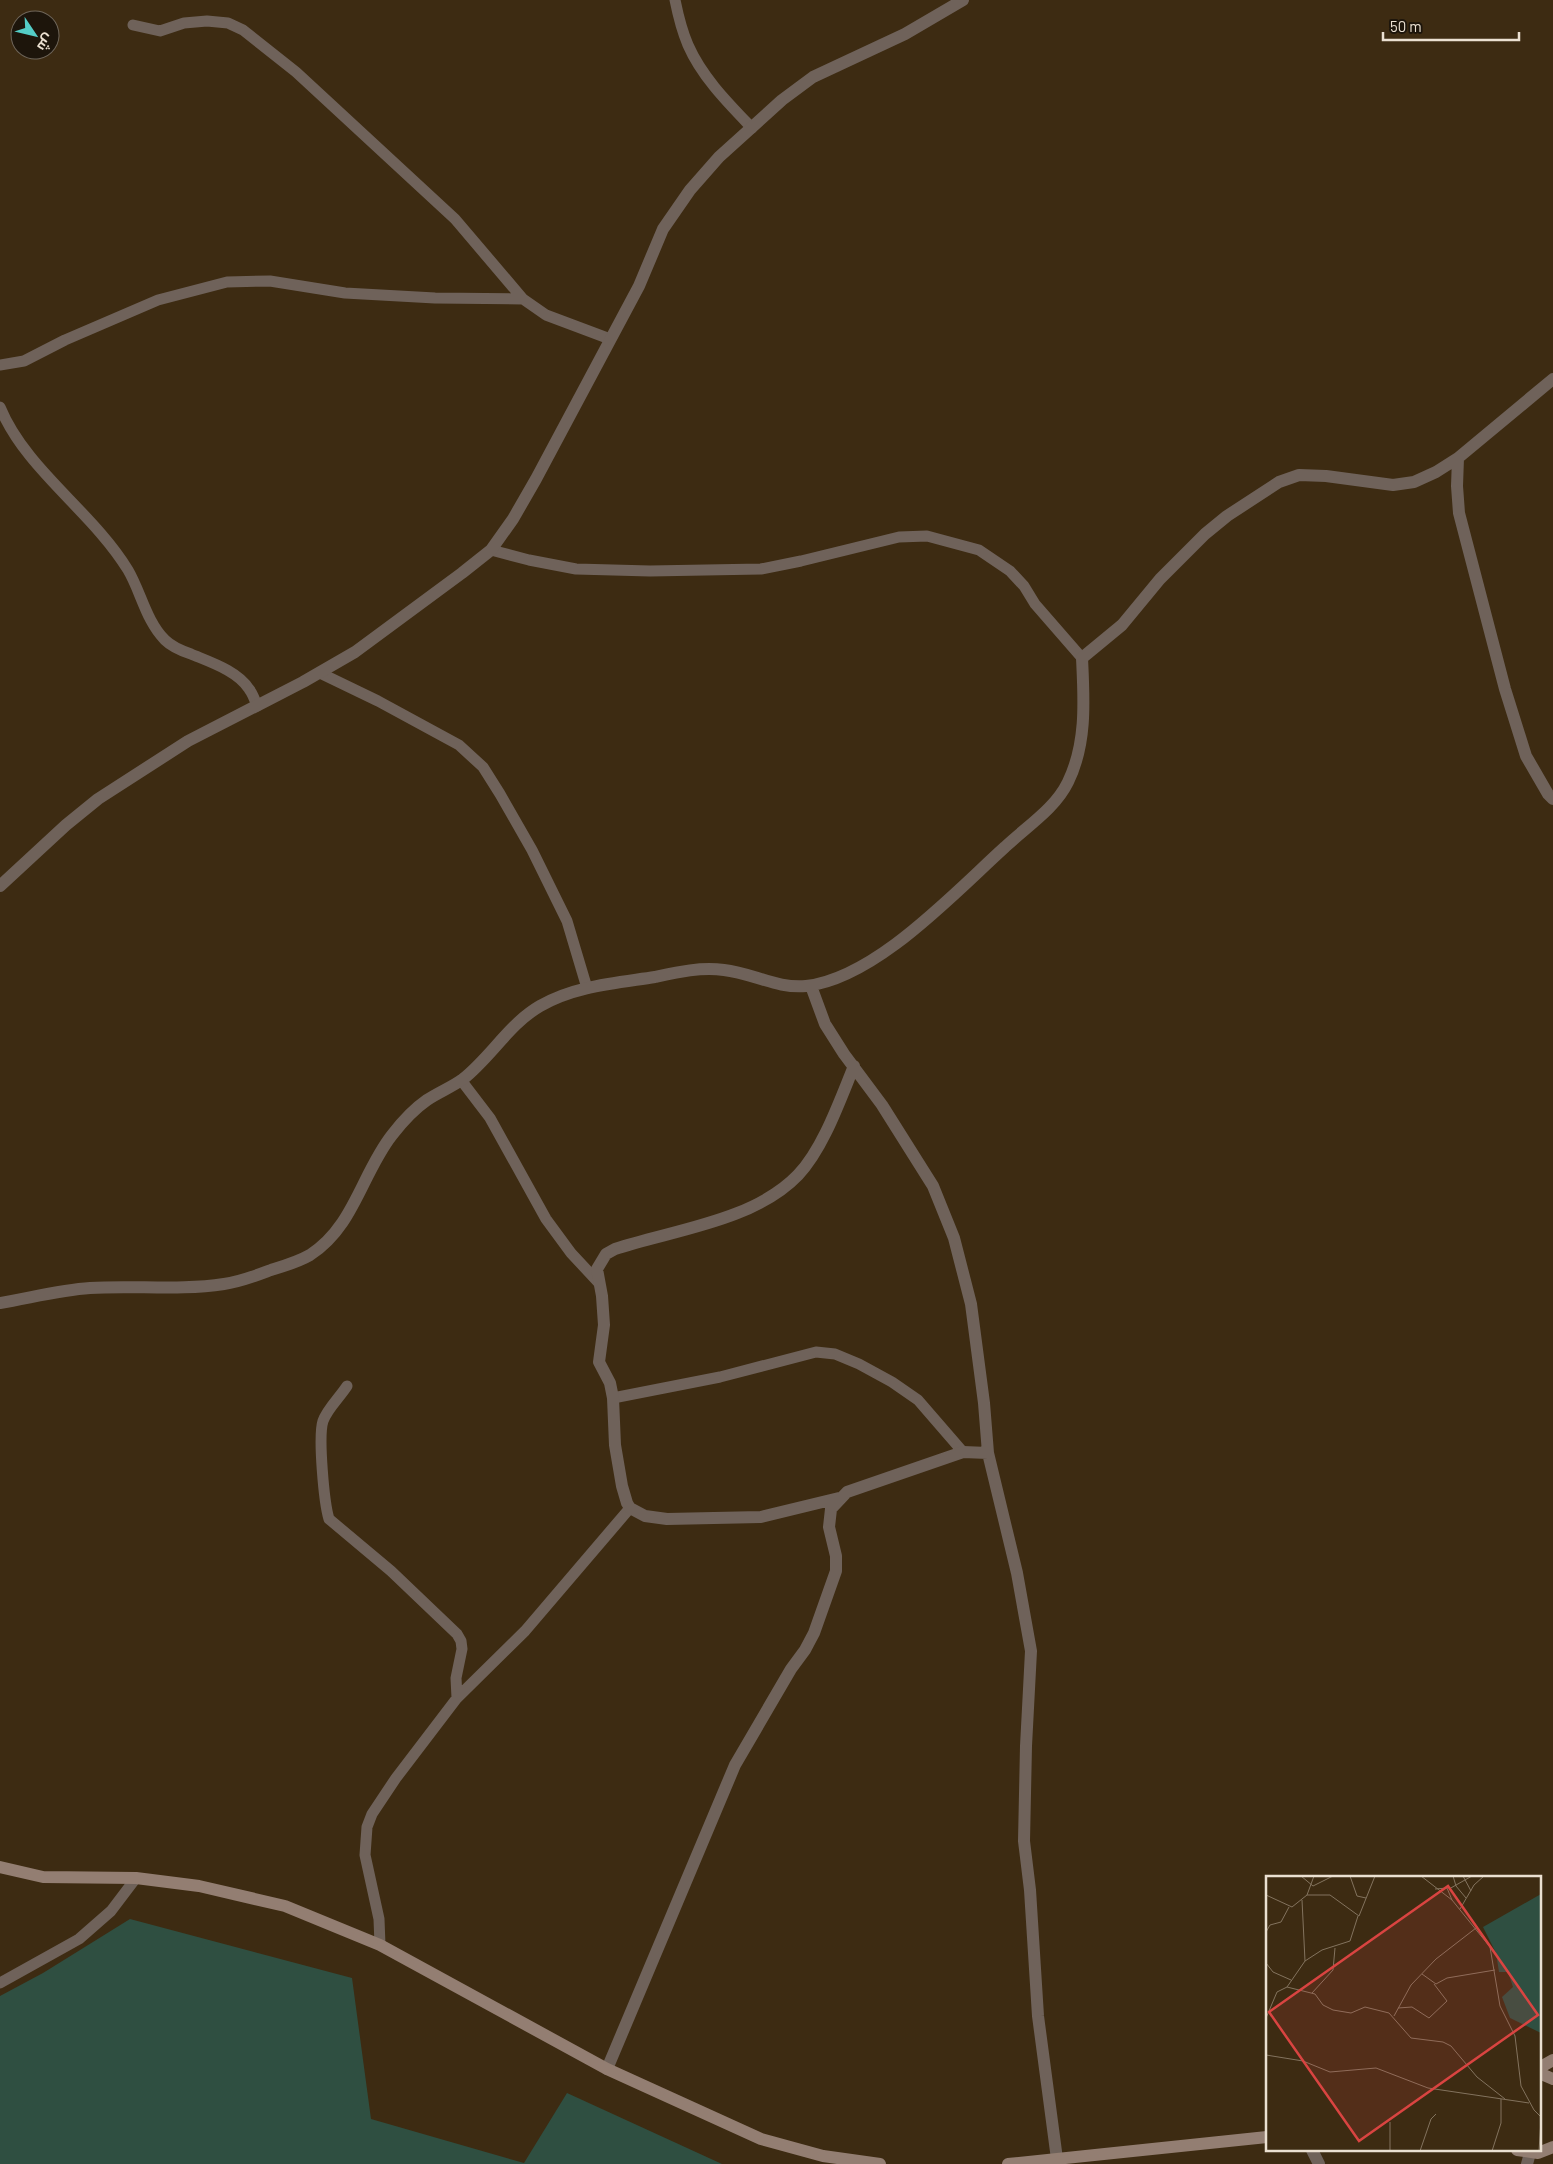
<svg xmlns="http://www.w3.org/2000/svg" width="1553" height="2164" font-family="Barlow,Cairo,sans-serif">
<style>
.green{fill:#2f4f41}
.lines{fill:none;stroke-linecap:round;stroke-linejoin:round}
.lane{stroke:#6f625a;stroke-width:11}
.street{stroke:#6f625a;stroke-width:12}
.secondary{stroke:#937e72;stroke-width:12}
.inset-road{fill:none;stroke:#83735e;stroke-width:1}
.view{fill:#d94441;fill-opacity:0.15;stroke:#d94441;stroke-width:2.5}
.inset-edge{fill:none;stroke:#ebe0d1;stroke-width:2.5}
</style>
<rect width="100%" height="100%" fill="#3d2b12"/>
<path class="green" d="M130 1919 352 1978 371 2119 524 2163 567 2093 722 2164H0V1996L43 1973Z"/>
<g class="lines">
<path class="lane" d="M675 0C678 15 682 31 688 45 702 77 728 103 752 128
M133 25 160 31 184 23 207 21 228 23 243 30 296 72 455 219 523 299 546 315 610 339
M0 365 24 361 65 340 158 300 227 282 270 281 345 293 435 298 523 299
M0 407C26 470 92 511 128 570 141 592 146 621 165 640 172 647 182 651 191 654 210 662 238 671 249 689 253 694 255 700 257 706
M491 550 529 560 576 569 650 571 761 569 801 561 899 537 927 536 979 550 1010 571 1024 586 1035 604 1082 658
M320 673 378 701 459 745 483 767 500 794 532 850 567 921 587 988
M461 1080 490 1118 546 1219 571 1253 598 1282
M347 1386C340 1397 327 1409 323 1421 318 1436 324 1503 329 1519L391 1571 457 1634 461 1641 462 1649 456 1678 457 1698 396 1778 372 1814 367 1827 365 1855 379 1919 380 1945
M613 1398 720 1377 816 1352 835 1354 859 1364 892 1382 918 1400 963 1452
M457 1698 525 1631 630 1508
M0 1983 79 1939 111 1911 136 1878"/>
<path class="street" d="M1458 458 1457 486 1459 513 1505 689 1526 756 1548 794 1553 799
M0 886 66 825 98 799 188 741 303 682 355 652 462 573 491 550 513 519 536 479 639 286 663 229 690 190 719 157 782 100 813 77 905 34 963 0
M811 986 825 1024 844 1054 882 1105 933 1186 954 1238 971 1304 984 1403 988 1453 1017 1573 1031 1651 1026 1746 1024 1841 1030 1890 1038 2016 1057 2159
M0 1303C30 1298 60 1290 90 1288 134 1285 179 1291 224 1284 240 1282 255 1276 271 1270 284 1266 298 1262 310 1255 354 1227 362 1173 392 1135 402 1122 414 1109 427 1100 439 1092 452 1087 463 1079 491 1057 509 1024 540 1006 574 986 616 983 655 977 678 972 700 967 724 970 752 973 778 989 806 986 876 978 954 893 1005 847 1026 827 1055 809 1068 782 1087 743 1084 700 1082 658L1122 625 1160 579 1205 534 1227 516 1279 482 1299 475 1326 476 1393 485 1414 482 1436 472 1458 458 1553 379
M839 1498 761 1517 667 1519 645 1516 630 1508 627 1503 622 1486 615 1445 613 1398 610 1383 599 1362 604 1325 602 1296 597 1269 606 1254 615 1249C673 1230 754 1221 798 1175 823 1149 840 1100 854 1066
M607 2069 735 1765 791 1669 805 1650 814 1633 836 1571V1556L829 1527 831 1509 847 1492 963 1452 988 1453
M1312 2150 1319 2164
M1527 2164 1530 2153"/>
<path class="secondary" d="M0 1867 43 1877 136 1878 199 1886 285 1906 380 1945 607 2069 761 2139 823 2156 880 2164
M1539 2068 1553 2060
M1539 2073 1553 2079
M1517 2150 1538 2153 1553 2147
M1008 2164 1267 2137"/>
</g>
<g transform="translate(1266 1876)">
<rect width="275" height="275" fill="#3d2b12"/>
<path d="M275 18V157L244 142 236 121 247 111 242 96H233L230 77 217 51Z" fill="#2f4f41"/>
<path class="inset-road" d="M35 0 47 10 67 0M84 0 91 20 100 22M155 0 186 24 224 71 234 130 249 160 255 210 268 234 275 241M187 0 190 10 200 22M197 0 205 15M169 13 181 12 186 24M183 13 206 0M0 19 26 31 41 19 48 0M41 19H64L93 40 109 0M194 33 208 9 218 0M0 56 4 49 15 46 23 31M39 85 56 74 84 65 92 40M0 87 7 96 25 104M156 98 170 108 181 102 229 94M21 111 49 118 57 129 67 134 85 137 99 131 123 137 145 162 177 166 185 170 211 201 239 223M46 117 67 94 69 72M132 132 146 131 163 142 181 125 168 108M128 140 145 109 170 83 210 52M0 142 11 116 21 111 39 85 36 24M0 179 37 185 64 196 110 192 162 212 263 227M0 190V208M124 246V275M154 275 165 243 170 238M226 275 235 247V223M273 275 275 244"/>
<path class="view" d="M182 10 272 139 93 265 3 136Z"/>
<rect width="275" height="275" class="inset-edge"/>
</g>
<g transform="translate(35 35) rotate(125)"><circle r="24" fill="#1d150b" stroke="#6f665a"/>
<path d="M0-4L9 19L0 12L-9 19Z" fill="#54cdc7"/>
<text y="-8" font-size="14" font-weight="bold" text-anchor="middle" fill="#ebe0d1">ش</text>
</g>
<path d="M1383 32v8h136v-8" fill="none" stroke="#ebe0d1" stroke-width="2.5"/>
<text x="1390" y="32" font-size="15" fill="#ebe0d1" stroke="#1d150b" stroke-width="4" paint-order="stroke">50 m</text>
</svg>
